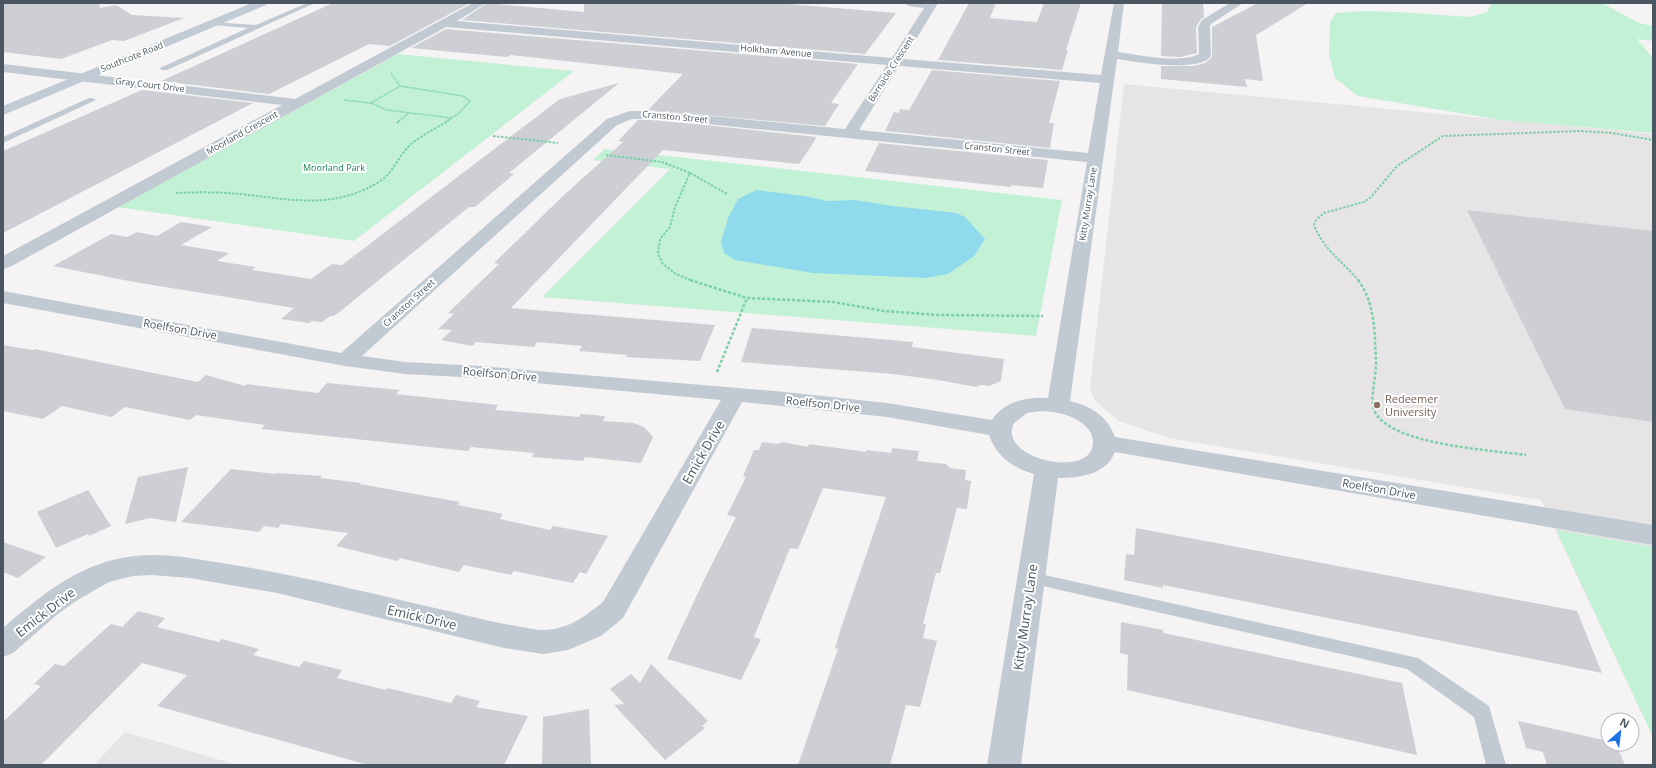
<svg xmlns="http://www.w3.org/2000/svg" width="1656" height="768" font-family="'Open Sans',sans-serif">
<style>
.education{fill:#e6e4e5}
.green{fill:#c3f1d5}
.water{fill:#90daee}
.building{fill:#cdcfd5}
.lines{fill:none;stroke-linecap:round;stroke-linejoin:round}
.path-far2{stroke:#7ad0a6;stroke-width:1.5;stroke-dasharray:1.5 1;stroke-linecap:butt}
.path-far1{stroke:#7ad0a6;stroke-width:2;stroke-dasharray:2.5 1.5;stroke-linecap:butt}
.path{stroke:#7ad0a6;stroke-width:2.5;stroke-dasharray:3 2;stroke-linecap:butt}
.lane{fill:#c1cad2;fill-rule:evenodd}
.street{fill:#c1cad2;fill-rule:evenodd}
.secondary{fill:#c1cbd6;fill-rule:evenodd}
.education-dot{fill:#8d6e63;stroke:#fff;stroke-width:1.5}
.labels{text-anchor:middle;stroke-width:4;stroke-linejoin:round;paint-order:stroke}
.far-street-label{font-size:9px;fill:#4a5661;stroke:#fff}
.far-park-label{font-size:9px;fill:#17864f;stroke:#fff}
.street-label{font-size:11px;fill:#4a5661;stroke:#fff}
.education-label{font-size:11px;fill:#785e54;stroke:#fff;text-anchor:start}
.near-street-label{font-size:13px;fill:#4a5661;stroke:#fff}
</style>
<rect width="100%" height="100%" fill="#f5f3f3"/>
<path class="education" d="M1124 84 1653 134V737L1541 500 1169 438 1119 421 1106 410 1094 399 1090 388Z
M125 732 237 765H94Z"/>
<path class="green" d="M1492 3H1602L1639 23 1653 26V41L1637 39 1653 58V133L1501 120 1358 96 1335 78 1329 54 1330 22 1336 13 1363 11 1397 12 1471 17 1487 12Z
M398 54 574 71 354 241 117 207Z
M604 149 1062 200 1036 336 542 297 670 169 593 160Z
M1556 530 1653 547V737Z"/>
<path class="water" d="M756 190 804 196 828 201 855 200 893 206 956 213 965 217 985 239 974 256 948 274 926 278 813 273 735 260 724 253 721 242 728 218 738 199Z"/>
<path class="building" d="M3 3H99L100 8 116 5 132 15 184 18 124 41 112 40 61 59 3 52Z
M333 3H470L390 46 369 44 269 94 161 81Z
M487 3 584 12V3H777L896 13 865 54 462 20Z
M969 3H996L990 18 1037 22 1044 3H1081L1066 50H1068L1062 70 938 60Z
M1162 3H1203L1204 17 1201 19 1196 27 1197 53 1181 57 1161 56Z
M1258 3H1308L1256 35 1263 81 1245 79 1247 87 1161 79V66H1194L1205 63 1212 57V27Z
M446 29 858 64 831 103 839 104 825 126 648 110 683 74 511 55 507 57 411 48Z
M932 70 1060 81 1049 123H1054L1050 148 885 131 894 112 899 113 900 109 909 110Z
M619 83 509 173 514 174 475 207H469L337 314 333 316H330L322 322 312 321 309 323 281 319 294 308 134 282 53 266 111 234 127 237 137 232 157 236 181 222 212 227 181 245 229 253 217 261 256 267 252 270 311 279 332 264 342 265 560 99Z
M142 90 253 103 3 233V151Z
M638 120H657L817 137 799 164 663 150 511 308 715 325 700 361 626 357 627 355 579 351 582 346 537 342 534 347 476 342 472 346 441 340 452 330 438 329 454 314 448 313 499 264 494 263 564 195 623 142 618 141Z
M879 143 1048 160 1043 188 1011 185V187L865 171Z
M1467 210 1653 231V422L1565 409Z
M752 328 913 342 912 347 1004 359 1001 381 989 386 981 385 976 387 938 380 893 374 741 362Z
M3 345 33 350 35 349 198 382 206 375 245 386 247 384 318 393 327 383 400 390 396 394 498 405 495 410 579 417 581 414 605 416 603 421 633 423 644 427 653 437 641 463 585 457 583 461 532 457 534 453 471 447 468 451 261 429 265 425 196 415 190 420 125 407 112 417 62 406 43 419 3 411Z
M762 442 778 444 783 442 808 447 809 444 866 452V450L891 453 892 448 919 451 917 461 946 464 950 468 966 470 965 480 971 481 967 509 957 508 940 573H936L923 624H926L923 638 937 641 920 707 906 705 890 765H798L838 649 835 648 841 628 886 497 823 488 798 549 790 548 754 637 761 639 741 680 667 659 705 578 736 517 727 515 746 477 743 476 754 450H759Z
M188 467 176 522 150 518 125 524 138 477Z
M231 469 276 474 277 473 322 476 320 478 361 483 360 484 460 502 458 505 503 514 500 519 550 530 553 526 608 536 586 574 580 572 573 583 514 571 511 575 464 565 459 572 400 558 398 561 336 546 348 533 281 524 278 528 264 526 259 532 181 522Z
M88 490 111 526 89 536 88 534 56 548 37 512Z
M1136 528 1577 611 1602 673 1163 585V588L1124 580 1126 554 1134 555Z
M3 542 46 557 18 578 3 572Z
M138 611 165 618 157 627 219 642 222 639 259 649 253 655 299 667 304 661 342 670 337 678 386 690 387 688 451 703 456 695 480 701 476 707 528 716 504 765H368L157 706 187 675 142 663 41 765H3V722L41 686 34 684 55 664 64 666 111 624 122 627Z
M1121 622 1163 630V633L1402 683 1417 755 1127 690 1128 655 1120 653Z
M651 664 708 721 702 726 705 728 665 760 614 705 624 704 610 689 631 674 640 683Z
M589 709 591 765H542L543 717Z
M1518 721 1608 741V744H1616L1625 765H1547L1543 752 1526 748Z"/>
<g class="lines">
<path class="path-far2" d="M391 73 400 86 463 96 470 101 459 113 447 121
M344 100 371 103 387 110 451 118
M371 103 400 86
M399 121 409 113"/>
<path class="path-far1" d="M397 123 400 120
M493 136 558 143
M606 155 662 162 690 173 675 207 670 227 660 239 658 254 663 264 676 274 693 281
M690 173 727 194
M176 193C197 192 219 192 240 194 288 199 332 210 377 183 392 175 397 159 408 147 419 136 436 129 449 120
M1359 281C1343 262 1323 249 1314 225L1316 220 1324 213 1364 202 1371 197 1397 166 1443 136 1580 131 1612 133 1653 140"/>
<path class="path" d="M690 280 747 298 833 302 884 311 939 315 1043 316
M1358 280C1371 297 1374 319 1375 340 1375 348 1376 356 1376 364 1376 377 1369 401 1375 412 1392 445 1491 450 1526 455
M717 372 747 298"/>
<path class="lane" d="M307 3H315L167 70H161L160 68 248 28 213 25 211 24V22L256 25Z
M89 98H92L96 100 3 143V137Z
M1031 572 1418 658 1489 706 1506 765H1486L1474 717 1407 669 1025 582 1023 578 1025 574Z"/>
<path class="street" d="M473 3H486L457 21 892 58 924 8 909 6 904 3H938L904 59 1101 75 1114 3H1124L1118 52C1139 55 1179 64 1199 54L1198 27 1202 20 1230 3H1243L1211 24 1210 27 1211 56C1199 73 1136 62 1117 59L1070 401C1090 406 1108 416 1115 437L1653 525V545L1115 452C1106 475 1079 478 1058 478L1021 765H987L1034 474C1013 468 996 456 989 435L887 417 742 402 623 618 601 636 568 650 543 654 504 648 277 593 190 578 151 575 133 576 109 582 76 601 59 613 13 653 3 657V628C37 599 72 569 117 559 153 550 191 558 228 564 304 576 378 595 453 612 476 618 498 623 521 627 529 628 537 630 544 630 569 629 584 617 603 602L721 400 480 378 405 374 345 366 3 303V291L341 353 607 119 630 111H657L845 129 887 65 446 27 10 267 3 269V256L282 105 3 72V64L295 99ZM899 66 1100 83 1088 153 859 130ZM632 119H657L1087 162 1048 398C1027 396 1003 402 992 420L887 403 785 392 480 366 405 362 362 356 617 125ZM1041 411C1059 412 1076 415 1088 429 1092 433 1093 439 1093 443 1092 480 996 459 1014 423L1027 413Z"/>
<path class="secondary" d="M252 3H267L266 5 3 115V106Z"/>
</g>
<circle class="education-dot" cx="1377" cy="405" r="4"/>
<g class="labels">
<g class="far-street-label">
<text transform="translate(776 51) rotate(5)" y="3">Holkham Avenue</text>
<text transform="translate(132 57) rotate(-22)" y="3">Southcote Road</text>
<text transform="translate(891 69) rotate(-57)" y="3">Barnacle Crescent</text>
<text transform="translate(150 85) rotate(7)" y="3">Gray Court Drive</text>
<text transform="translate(675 117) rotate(5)" y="3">Cranston Street</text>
<text transform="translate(242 133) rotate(-29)" y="3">Moorland Crescent</text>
<text transform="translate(997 149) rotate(6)" y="3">Cranston Street</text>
<text transform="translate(1088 204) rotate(-81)" y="3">Kitty Murray Lane</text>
<text transform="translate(409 303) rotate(-42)" y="3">Cranston Street</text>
</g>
<g class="far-park-label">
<text x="334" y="171">Moorland Park</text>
</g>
<g class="street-label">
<text transform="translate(180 329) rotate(10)" y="4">Roelfson Drive</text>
<text transform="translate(500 374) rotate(5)" y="4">Roelfson Drive</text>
<text transform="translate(823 404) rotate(6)" y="4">Roelfson Drive</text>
<text transform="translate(1379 489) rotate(10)" y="4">Roelfson Drive</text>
</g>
<g class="education-label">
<text x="1385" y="403">Redeemer<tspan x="1385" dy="13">University</tspan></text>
</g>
<g class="near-street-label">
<text transform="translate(703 452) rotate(-60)" y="5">Emick Drive</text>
<text transform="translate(45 612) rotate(-38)" y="5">Emick Drive</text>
<text transform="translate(422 617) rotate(13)" y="5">Emick Drive</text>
<text transform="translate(1025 617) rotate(-82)" y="5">Kitty Murray Lane</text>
</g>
</g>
<rect width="1656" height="768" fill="none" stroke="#4a5661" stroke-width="8"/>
<g transform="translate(1620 732) rotate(28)"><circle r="19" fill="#ffffff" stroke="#b7bbc0"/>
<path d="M0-3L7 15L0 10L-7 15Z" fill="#1a73e8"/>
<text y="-6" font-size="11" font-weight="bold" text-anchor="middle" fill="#4a5661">N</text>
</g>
</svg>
